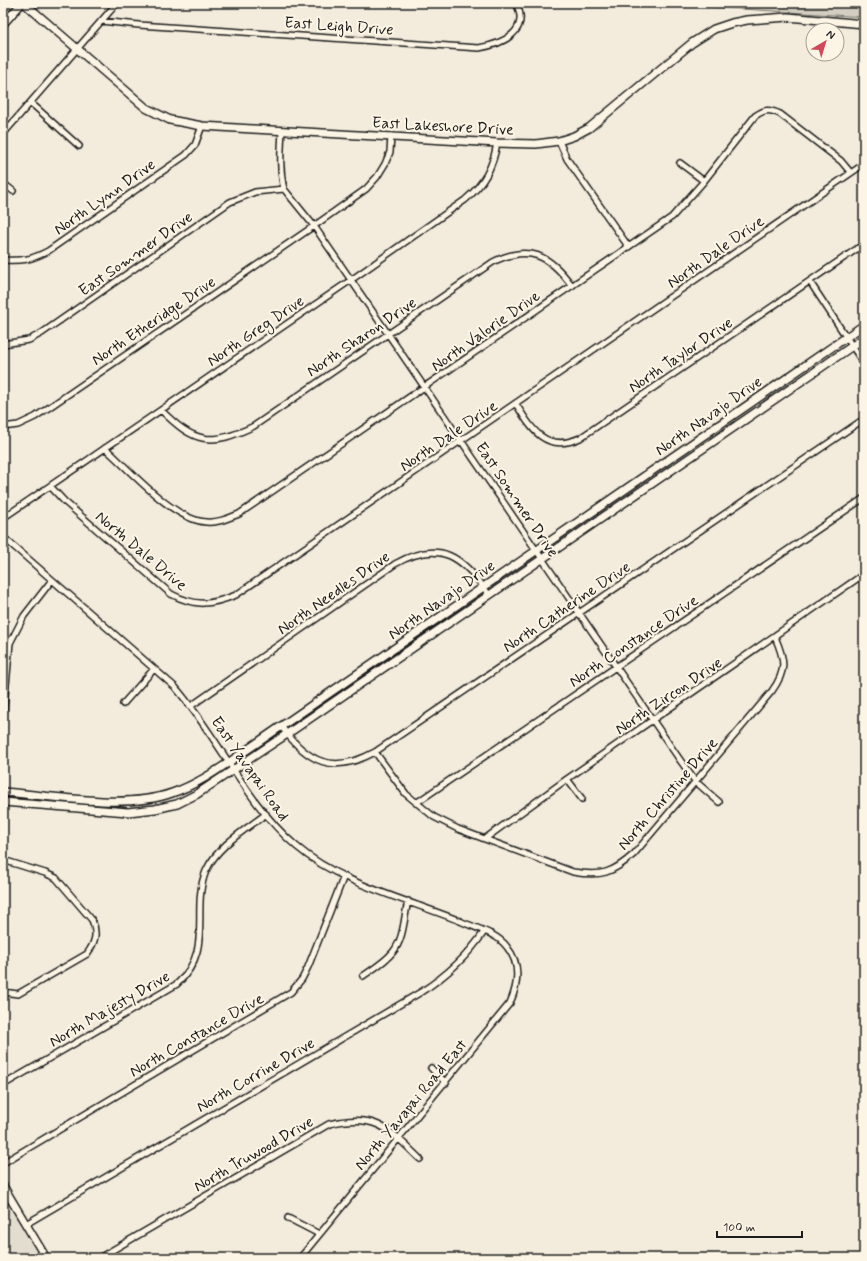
<svg xmlns="http://www.w3.org/2000/svg" width="867" height="1261" font-family="Mynerve,sans-serif">
<style>
.built{fill:#e3ddcf}
.green{fill:#d3cec1;stroke:#78756e}
.lines{fill:none;stroke-linecap:round;stroke-linejoin:round}
.street-casing{stroke:#1c1c1c;stroke-width:8}
.secondary-casing{stroke:#1c1c1c;stroke-width:10}
.street{stroke:#fcf5e5;stroke-width:5}
.secondary{stroke:#fcf5e5;stroke-width:7}
.labels{text-anchor:middle;stroke-width:4;stroke-linejoin:round;paint-order:stroke}
.street-label{font-size:16px;fill:#1c1c1c;stroke:#fcf5e5}
</style>
<rect width="100%" height="100%" fill="#f3ecdd"/>
<filter id="ink" filterUnits="userSpaceOnUse"><feTurbulence type="fractalNoise" baseFrequency=".025" numOctaves="2"/><feDisplacementMap in="SourceGraphic" scale="8" xChannelSelector="R" yChannelSelector="G"/><feConvolveMatrix kernelMatrix="1 2 1 2 8 2 1 2 1" color-interpolation-filters="sRGB"/></filter>
<g filter="url(#ink)">
<path class="built" d="M3 1194 41 1258H3Z"/>
<path class="green" d="M707 3H864V17L712 7Z"/>
<g class="lines">
<g class="street-casing">
<path id="street" d="M101 21 139 25 479 48C502 44 531 32 516 3
M31 103 79 146
M282 130C281 150 279 169 284 189
M3 134 117 3
M559 141 567 159 628 246
M680 163 704 181
M3 183 13 191
M3 260C22 261 31 260 48 251L186 155 195 145 202 126
M810 282 864 364
M3 344 29 340 42 333 230 202 255 192 284 189 314 226 680 760 695 781 719 802
M516 404C532 430 546 453 580 438L864 244
M161 410C194 443 211 447 254 426L493 262C529 244 550 255 572 286
M3 427 18 425 35 417 314 226 366 189 377 177 385 164 390 152 391 136
M105 448C130 470 173 520 206 522 218 523 229 518 239 514L672 217 704 181 755 116C765 109 769 109 780 114L841 161 851 173
M50 486 65 502 171 594C196 607 211 605 236 595L864 164
M3 518 351 280 465 200C484 184 493 167 497 143
M3 537 175 687C219 737 245 802 296 846 340 884 406 899 460 921 475 928 497 933 507 947 521 964 518 985 510 1003L300 1258
M123 704 154 669
M191 706 395 564C440 539 463 556 489 595
M3 717 10 643 24 616 52 580
M281 726C308 763 333 775 375 752L864 419
M375 752 406 794 434 817 458 829 573 872C601 877 613 873 634 854L772 691C787 670 785 660 775 637
M567 779 582 799
M416 803 864 498
M486 838 567 779 864 574
M3 860 45 873 56 878 92 920C98 933 95 943 87 954L18 994 3 992
M363 976C373 969 385 962 393 952 404 939 404 917 408 901
M431 1068 446 1083
M3 1085 177 984C215 949 190 910 206 871 217 846 245 830 266 814
M3 1163 291 992 302 979 308 967 344 876
M288 1218 319 1234
M26 1224 421 992C446 976 467 957 484 932
M99 1258 329 1124C376 1113 388 1128 420 1159"/>
</g>
<g class="secondary-casing">
<path id="secondary" d="M24 3 146 108 170 120 202 126 497 143 536 144 559 141 574 136 589 128 692 43 714 29 732 23 747 20 788 17 864 24
M3 24 22 3
M3 792C54 796 125 810 172 793 196 785 218 770 238 756L864 325
M3 802 128 812 155 809 177 804 197 794 287 734 864 338
M3 1186 46 1258"/>
</g>
<use href="#street" class="street"/>
<use href="#secondary" class="secondary"/>
</g>
</g>
<g class="labels">
<g class="street-label">
<text transform="translate(339 25) rotate(4)" y="6">East Leigh Drive</text>
<text transform="translate(443 125) rotate(3)" y="6">East Lakeshore Drive</text>
<text transform="translate(104 196) rotate(-35)" y="6">North Lynn Drive</text>
<text transform="translate(715 251) rotate(-35)" y="6">North Dale Drive</text>
<text transform="translate(135 253) rotate(-35)" y="6">East Sommer Drive</text>
<text transform="translate(153 320) rotate(-34)" y="6">North Etheridge Drive</text>
<text transform="translate(255 330) rotate(-34)" y="6">North Greg Drive</text>
<text transform="translate(485 330) rotate(-35)" y="6">North Valorie Drive</text>
<text transform="translate(361 336) rotate(-34)" y="6">North Sharon Drive</text>
<text transform="translate(680 354) rotate(-34)" y="6">North Taylor Drive</text>
<text transform="translate(708 415) rotate(-35)" y="6">North Navajo Drive</text>
<text transform="translate(448 435) rotate(-34)" y="6">North Dale Drive</text>
<text transform="translate(518 499) rotate(56)" y="6">East Sommer Drive</text>
<text transform="translate(142 550) rotate(40)" y="6">North Dale Drive</text>
<text transform="translate(333 592) rotate(-35)" y="6">North Needles Drive</text>
<text transform="translate(441 599) rotate(-35)" y="6">North Navajo Drive</text>
<text transform="translate(566 606) rotate(-34)" y="6">North Catherine Drive</text>
<text transform="translate(633 640) rotate(-34)" y="6">North Constance Drive</text>
<text transform="translate(668 695) rotate(-34)" y="6">North Zircon Drive</text>
<text transform="translate(251 768) rotate(55)" y="6">East Yavapai Road</text>
<text transform="translate(667 793) rotate(-49)" y="6">North Christine Drive</text>
<text transform="translate(109 1008) rotate(-30)" y="6">North Majesty Drive</text>
<text transform="translate(196 1034) rotate(-30)" y="6">North Constance Drive</text>
<text transform="translate(255 1074) rotate(-30)" y="6">North Corrine Drive</text>
<text transform="translate(410 1104) rotate(-50)" y="6">North Yavapai Road East</text>
<text transform="translate(253 1153) rotate(-30)" y="6">North Truwood Drive</text>
</g>
</g>
<rect width="867" height="1261" fill="none" stroke="#fcf5e5" stroke-width="16"/>
<rect x="8" y="8" width="851" height="1245" fill="none" stroke="#1c1c1c" stroke-width="1.5" filter="url(#ink)"/>
<g transform="translate(825 42) rotate(38)"><circle r="19" fill="#fcf5e5" stroke="#a29e95"/>
<path d="M0-3L7 15L0 10L-7 15Z" fill="#d1495b"/>
<text y="-6" font-size="11" font-weight="bold" text-anchor="middle" fill="#1c1c1c">N</text>
</g>
<path d="M717 1231v6h85v-6" fill="none" stroke="#1c1c1c" stroke-width="2"/>
<text x="723" y="1231" font-size="12" fill="#1c1c1c" stroke="#fcf5e5" stroke-width="3" paint-order="stroke">100 m</text>
</svg>
